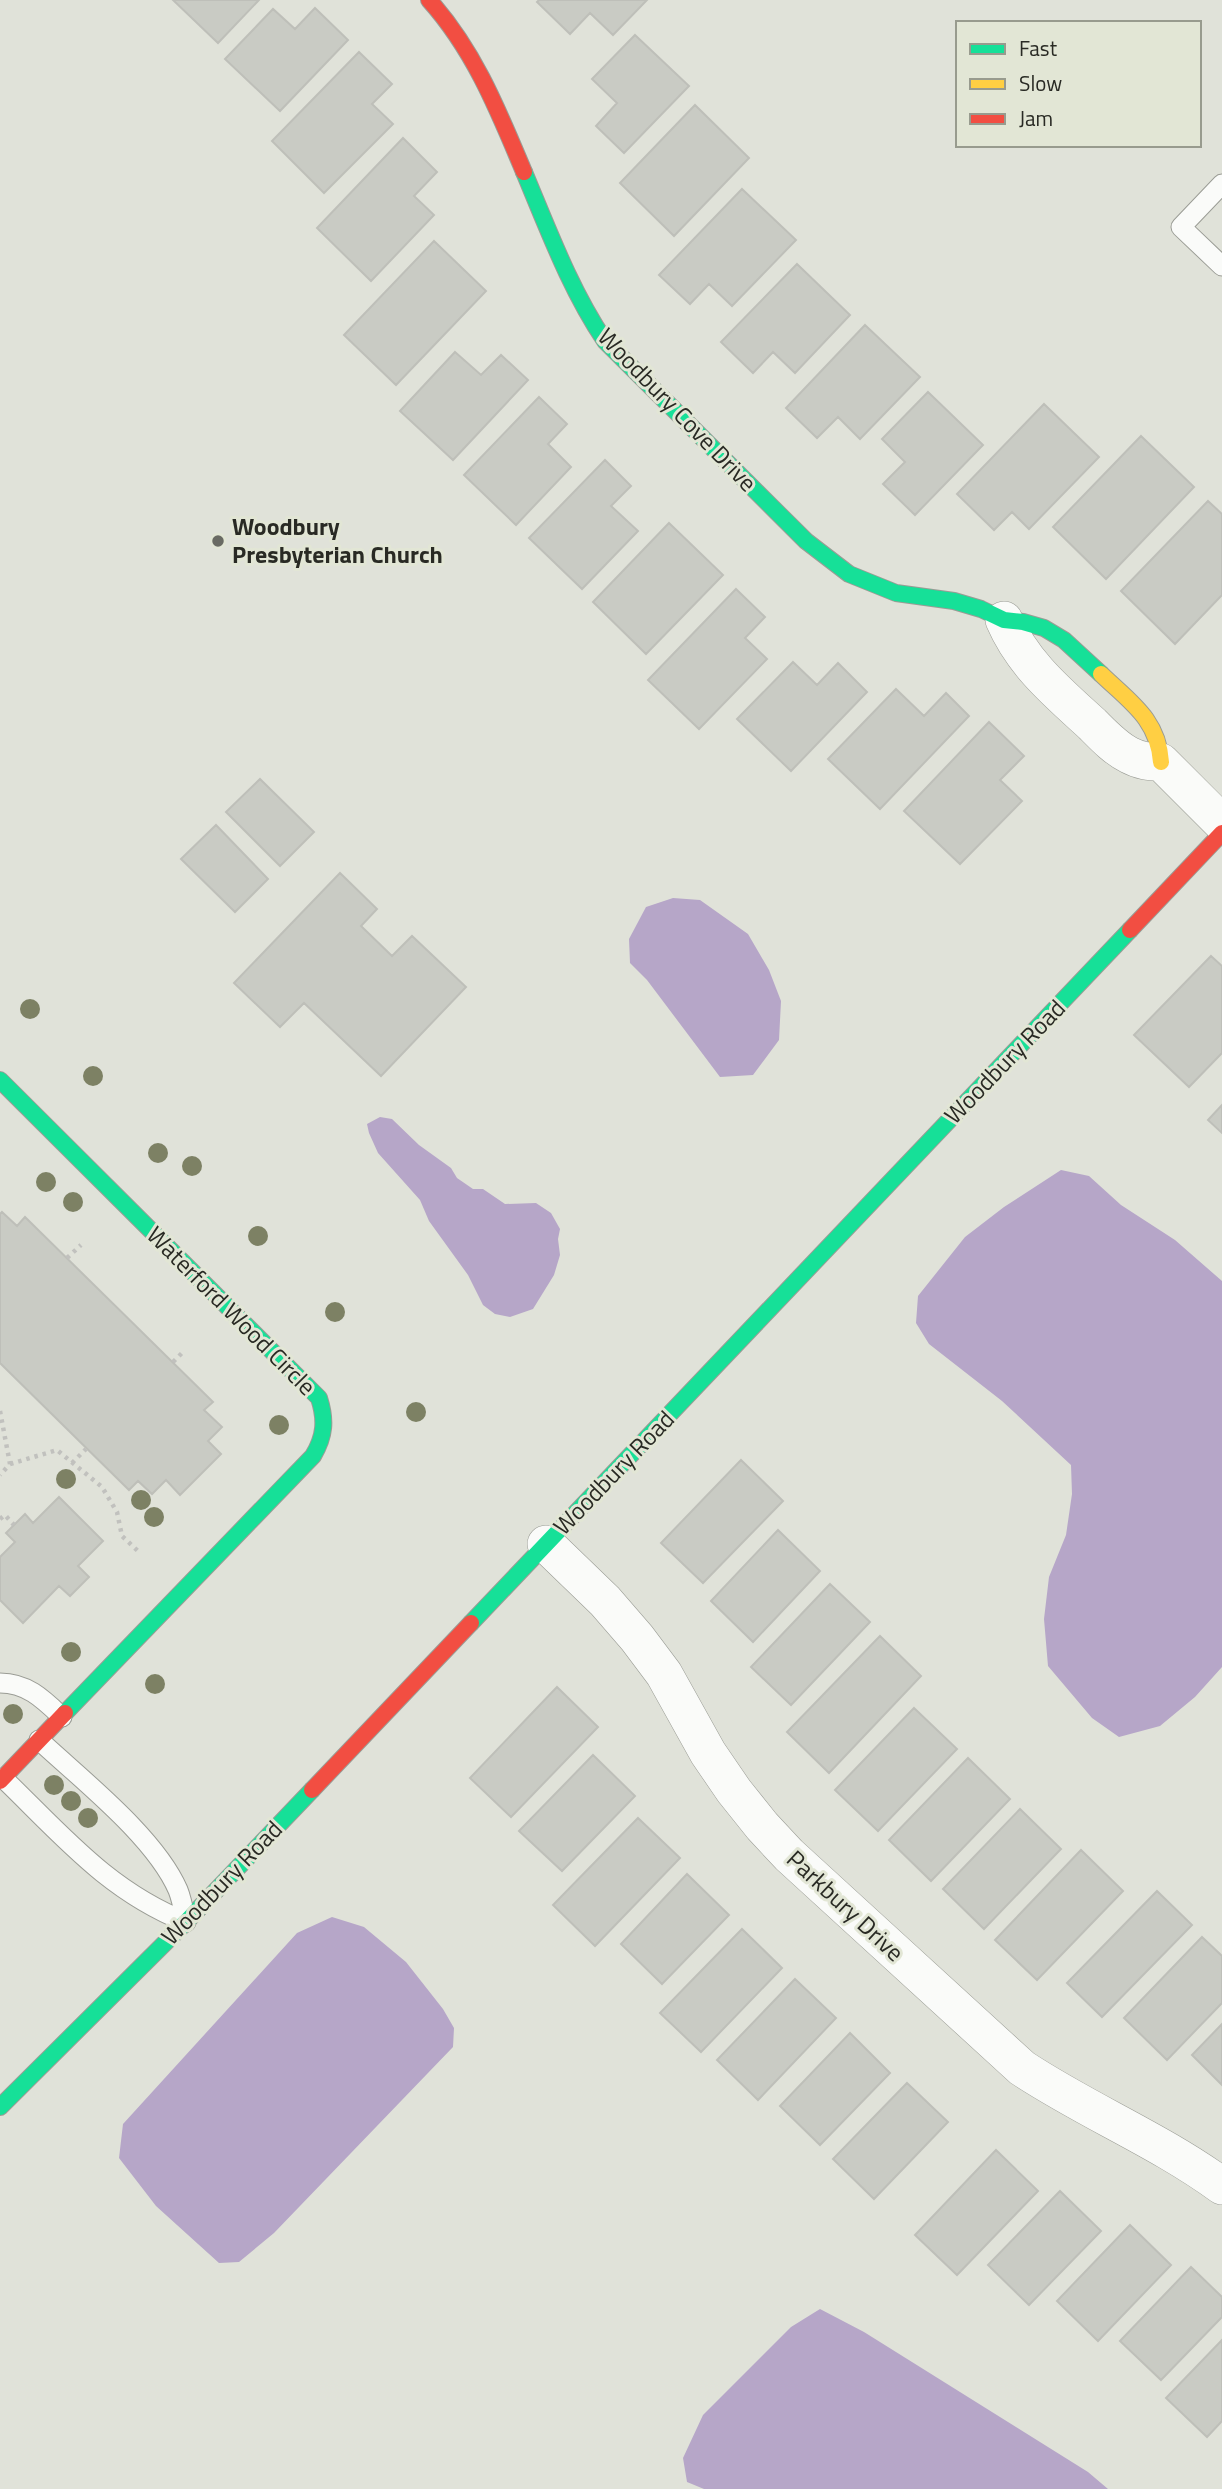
<svg xmlns="http://www.w3.org/2000/svg" width="1222" height="2489" font-family="'Titillium Web',sans-serif">
<style>
.water{fill:#b6a6c8}
.building{fill:#c9cbc4;stroke:#bebfb9;stroke-width:2}
.lines{fill:none;stroke-linecap:round;stroke-linejoin:round}
.lane-casing{stroke:#9a9c95;stroke-width:21}
.street-casing{stroke:#9a9c95;stroke-width:38}
.fast-casing{stroke:#9a9c95;stroke-width:18}
.slow-casing{stroke:#9a9c95;stroke-width:18}
.jam-casing{stroke:#9a9c95;stroke-width:18}
.path{stroke:#c1c1be;stroke-width:4.5;stroke-dasharray:3.5 5;stroke-linecap:butt}
.lane{stroke:#fafbf9;stroke-width:19}
.street{stroke:#fafbf9;stroke-width:37}
.fast{stroke:#16e098;stroke-width:16}
.slow{stroke:#ffcf43;stroke-width:16}
.jam{stroke:#f24e42;stroke-width:16}
.tree{fill:#7d8164}
.poi-dot{fill:#696a63;stroke:#e2e6d5;stroke-width:2.5}
.labels{text-anchor:middle;stroke-width:6;stroke-linejoin:round;paint-order:stroke}
.street-label{font-size:24px;fill:#292a24;stroke:#e2e6d5}
.poi-label{font-size:24px;font-weight:bold;fill:#292a24;stroke:#e2e6d5;text-anchor:start}
</style>
<rect width="100%" height="100%" fill="#e0e2d9"/>
<path class="water" d="M673 898 700 900 748 934 769 970 781 1001 779 1040 753 1075 720 1077 647 980 630 963 629 939 646 907Z
M380 1117 392 1119 419 1145 451 1168 457 1178 473 1189H483L505 1204 536 1203 551 1213 560 1229 558 1239 560 1255 554 1275 533 1309 510 1317 495 1314 483 1305 468 1275 429 1221 420 1200 378 1153 369 1133 367 1124Z
M1061 1170 1089 1176 1121 1205 1175 1240 1222 1281V1667L1195 1697 1160 1726 1119 1737 1092 1718 1048 1666 1044 1619 1049 1577 1066 1535 1072 1494 1071 1465 1002 1401 929 1344 916 1323 918 1296 965 1237 1004 1207Z
M332 1917 364 1927 406 1962 443 2009 454 2028 453 2047 274 2233 239 2262 219 2263 156 2206 119 2158 123 2124 297 1933Z
M820 2309 864 2332 1088 2472 1108 2489H704L687 2482 683 2458 703 2415 791 2327Z"/>
<path class="building" d="M173 0H259L218 43Z
M539 0H647L613 35 590 13 570 34 537 2Z
M315 8 348 40 280 111 225 59 273 9 295 29Z
M635 35 689 86 624 153 596 126 617 103 592 79Z
M359 52 392 84 372 104 393 124 324 193 272 141Z
M695 105 749 158 674 236 620 183Z
M403 138 437 172 414 196 434 215 371 281 317 228Z
M742 189 796 240 732 306 709 284 690 304 659 275Z
M434 241 486 291 396 385 344 335Z
M797 264 850 315 795 373 773 352 753 373 721 342Z
M865 325 920 377 860 439 838 417 817 438 786 408Z
M455 352 481 375 501 355 528 380 453 460 400 411Z
M928 392 983 445 915 515 883 484 905 462 882 439Z
M539 397 567 424 548 444 571 467 516 525 464 475Z
M1044 404 1099 457 1029 529 1012 512 994 530 957 494Z
M1141 436 1194 487 1106 579 1053 527Z
M605 460 631 486 611 506 638 531 582 589 529 538Z
M1208 501 1222 514V595L1175 644 1121 591Z
M669 523 723 575 646 654 593 602Z
M736 589 765 617 745 638 767 659 699 729 648 680Z
M793 662 817 685 838 663 867 692 791 771 737 719Z
M896 689 924 716 946 693 969 716 880 809 828 759Z
M989 722 1024 756 1000 780 1022 801 960 864 904 811Z
M260 779 314 832 280 866 226 812Z
M216 825 268 879 235 912 181 859Z
M340 873 377 909 361 926 392 956 412 936 466 987 381 1076 304 1003 280 1027 234 983Z
M1211 956 1222 966V1053L1189 1087 1134 1035Z
M1222 1105V1133L1208 1120Z
M2 1212 17 1226 25 1217 213 1402 204 1410 222 1427 208 1441 221 1454 180 1495 166 1480 152 1494 138 1481 129 1490 0 1363V1214Z
M741 1460 783 1501 703 1583 661 1543Z
M59 1497 103 1541 78 1566 89 1577 70 1596 59 1586 23 1623 0 1600V1557L15 1542 6 1533 25 1514 33 1523Z
M778 1530 820 1571 753 1642 711 1601Z
M830 1584 870 1622 791 1705 751 1667Z
M880 1636 921 1676 829 1773 787 1732Z
M557 1687 598 1727 511 1817 470 1778Z
M914 1708 957 1749 878 1831 835 1790Z
M593 1755 635 1796 562 1871 519 1831Z
M968 1758 1010 1799 931 1881 889 1840Z
M1020 1809 1061 1849 984 1929 943 1889Z
M638 1818 680 1858 595 1946 553 1905Z
M1081 1850 1123 1891 1037 1980 995 1940Z
M687 1874 729 1915 662 1984 621 1944Z
M1157 1891 1192 1925 1102 2017 1067 1983Z
M742 1929 782 1968 701 2052 660 2013Z
M1202 1937 1222 1956V2003L1167 2060 1124 2018Z
M795 1979 836 2018 758 2100 717 2060Z
M1222 2024V2085L1192 2055Z
M850 2033 890 2073 820 2145 780 2106Z
M907 2083 948 2122 874 2199 833 2159Z
M996 2150 1038 2191 957 2275 915 2235Z
M1060 2191 1101 2231 1029 2305 988 2265Z
M1130 2225 1171 2265 1098 2341 1057 2301Z
M1191 2267 1222 2297V2317L1161 2380 1120 2341Z
M1222 2340V2421L1207 2437 1166 2398Z"/>
<g class="lines">
<g class="lane-casing">
<path id="lane" d="M1222 184 1181 227 1222 266
M0 1683C27 1683 43 1699 62 1717
M39 1740C82 1780 155 1837 178 1890 182 1900 184 1912 186 1922
M3 1778C62 1835 108 1891 186 1922"/>
</g>
<g class="street-casing">
<path id="street" d="M1004 620C1023 664 1057 692 1092 724 1103 735 1115 748 1129 755 1140 761 1149 762 1161 762L1222 823
M546 1544 605 1601 637 1638 664 1674 708 1753 734 1791 762 1826 789 1855 1022 2068C1087 2111 1159 2140 1222 2186"/>
</g>
<g class="fast-casing">
<path id="fast" d="M524 172C548 229 570 289 605 341L806 541 849 574 896 593 954 601 981 609 1004 620 1023 622 1044 628 1064 640 1101 674
M0 1080 319 1398C326 1420 325 1436 313 1456L65 1713
M471 1623 1130 930
M0 2107 186 1922 312 1790"/>
</g>
<g class="slow-casing">
<path id="slow" d="M1101 674C1130 702 1158 719 1161 762"/>
</g>
<g class="jam-casing">
<path id="jam" d="M429 0C474 50 498 110 524 172
M1130 930 1222 833
M0 1781 65 1713
M312 1790 471 1623"/>
</g>
<path class="path" d="M67 1258 81 1245
M173 1362 185 1350
M0 1411 10 1464 0 1475
M72 1463 86 1449
M10 1464 57 1450 102 1487 117 1512 122 1536 139 1552
M0 1519 5 1515 14 1525"/>
<use href="#lane" class="lane"/>
<use href="#street" class="street"/>
<use href="#fast" class="fast"/>
<use href="#slow" class="slow"/>
<use href="#jam" class="jam"/>
</g>
<g class="tree">
<circle cx="30" cy="1009" r="10"/>
<circle cx="93" cy="1076" r="10"/>
<circle cx="158" cy="1153" r="10"/>
<circle cx="192" cy="1166" r="10"/>
<circle cx="46" cy="1182" r="10"/>
<circle cx="73" cy="1202" r="10"/>
<circle cx="258" cy="1236" r="10"/>
<circle cx="335" cy="1312" r="10"/>
<circle cx="416" cy="1412" r="10"/>
<circle cx="279" cy="1425" r="10"/>
<circle cx="66" cy="1479" r="10"/>
<circle cx="141" cy="1500" r="10"/>
<circle cx="154" cy="1517" r="10"/>
<circle cx="71" cy="1652" r="10"/>
<circle cx="155" cy="1684" r="10"/>
<circle cx="13" cy="1714" r="10"/>
<circle cx="54" cy="1785" r="10"/>
<circle cx="71" cy="1801" r="10"/>
<circle cx="88" cy="1818" r="10"/>
</g>
<circle class="poi-dot" cx="218" cy="541" r="7"/>
<g class="labels">
<g class="street-label">
<text transform="translate(677 410) rotate(46)" y="8">Woodbury Cove Drive</text>
<text transform="translate(1005 1062) rotate(-46)" y="8">Woodbury Road</text>
<text transform="translate(231 1311) rotate(45)" y="8">Waterford Wood Circle</text>
<text transform="translate(614 1473) rotate(-46)" y="8">Woodbury Road</text>
<text transform="translate(222 1883) rotate(-46)" y="8">Woodbury Road</text>
<text transform="translate(845 1906) rotate(43)" y="8">Parkbury Drive</text>
</g>
<g class="poi-label">
<text x="232" y="535">Woodbury<tspan x="232" dy="28">Presbyterian Church</tspan></text>
</g>
</g>
<rect x="956" y="21" width="245" height="126" fill="#e2e6d5" stroke="#989b8e" stroke-width="2"/>
<rect x="970" y="44" width="35" height="10" fill="#16e098" stroke="#989b8e" stroke-width="2"/>
<text x="1019" y="56" font-size="21" fill="#292a24">Fast</text>
<rect x="970" y="79" width="35" height="10" fill="#ffcf43" stroke="#989b8e" stroke-width="2"/>
<text x="1019" y="91" font-size="21" fill="#292a24">Slow</text>
<rect x="970" y="114" width="35" height="10" fill="#f24e42" stroke="#989b8e" stroke-width="2"/>
<text x="1019" y="126" font-size="21" fill="#292a24">Jam</text>
</svg>
